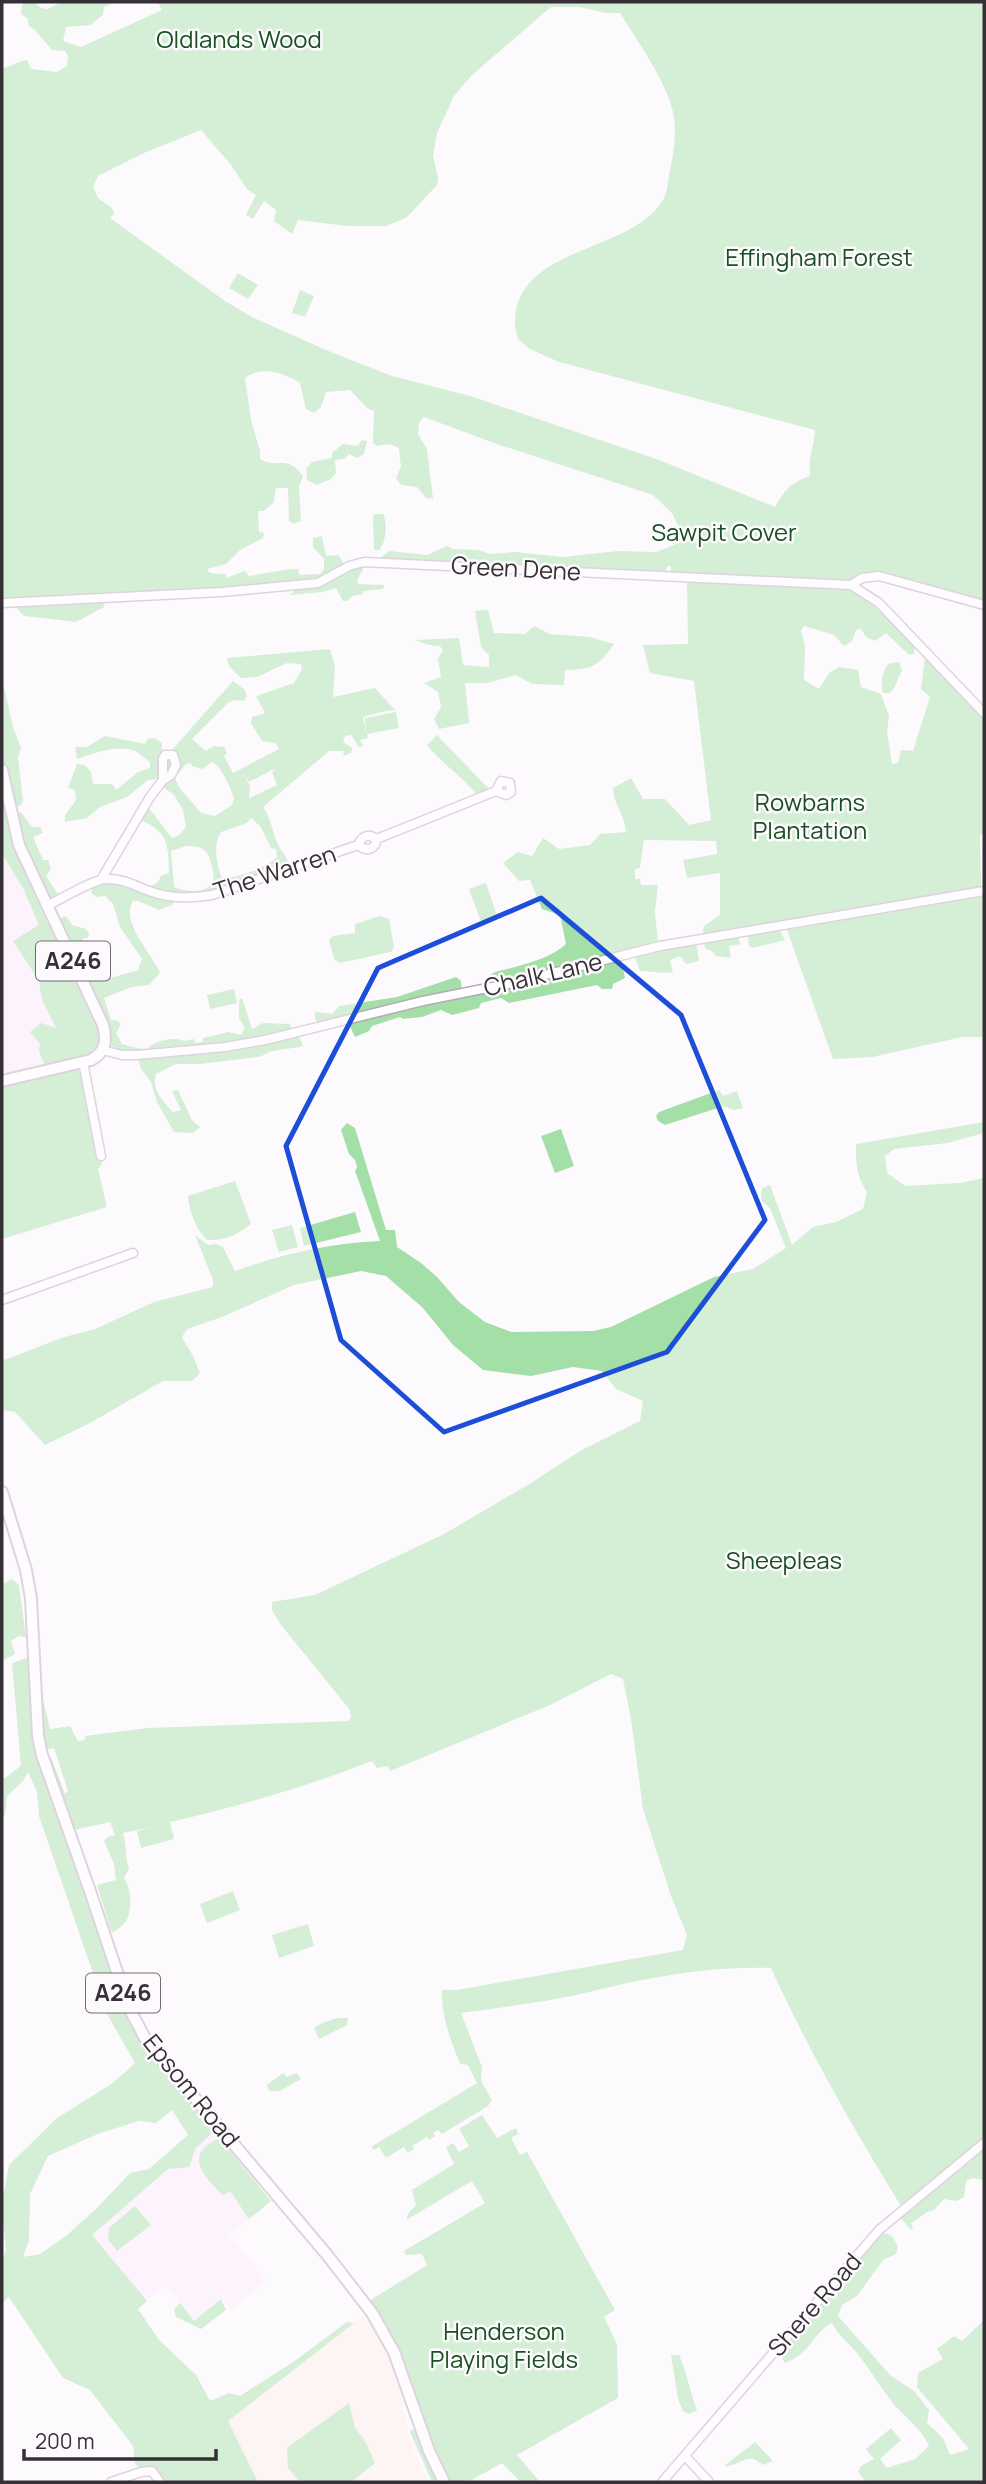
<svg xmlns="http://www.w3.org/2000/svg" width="986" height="2484" font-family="Manrope,sans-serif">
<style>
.commercial{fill:#fdeafb}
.education{fill:#fcede8}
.green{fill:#a4dfa7;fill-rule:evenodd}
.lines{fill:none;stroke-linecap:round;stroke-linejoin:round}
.minor-casing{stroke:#b5a7b7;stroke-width:11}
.major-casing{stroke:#b5a7b7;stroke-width:14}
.minor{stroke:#fff;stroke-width:8}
.major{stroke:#fff;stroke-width:10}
.marked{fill:none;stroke:#1d4ed8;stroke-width:5;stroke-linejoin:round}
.labels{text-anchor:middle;stroke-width:5;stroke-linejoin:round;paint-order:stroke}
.shield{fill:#fdfafd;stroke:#726d72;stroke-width:2}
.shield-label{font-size:23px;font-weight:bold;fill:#363036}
.park-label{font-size:24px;fill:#195021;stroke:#fdfafd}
.street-label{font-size:24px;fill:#363036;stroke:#fdfafd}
</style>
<rect width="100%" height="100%" fill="#fdfafd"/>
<path class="commercial" d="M2 793 8 829 25 877 73 971 77 1070 35 1077 2 1087Z
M211 2128 271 2201 229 2235 267 2281 231 2310 221 2299 194 2321 166 2285 137 2308 91 2234 168 2169Z"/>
<path class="education" d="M363 2316 370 2317 392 2358 404 2395 403 2407 410 2442 428 2482H160L228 2421Z"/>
<path class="green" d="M26 2H34L41 8 48 9 61 2H115L104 7 103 15 90 25 66 27 63 41 81 47 162 10 158 2H984V602L882 574 845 583 670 573 671 566H667L666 573 380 561V558L390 551 427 555 447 546 453 549 478 550 490 554 515 552 563 557 618 551 656 552 674 545 681 531 672 513 653 495 494 443 424 417 419 423 418 434 427 449 433 499 426 498 417 487 401 485 396 478 401 467 399 448 390 444 377 446 373 443 374 411 367 408 350 390 326 392 321 407 314 413 306 409 300 383C284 373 261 365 245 378L251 420 260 451V459C278 470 286 453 303 476L299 487 301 521 294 524 289 521 288 488H276L274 502 264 511H258L259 532 264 533 263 538 240 550 226 564 207 569 210 573 226 574V578L245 571 249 576C265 574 282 569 298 569L300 575 320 574 324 569V559L313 547V538L322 536 326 556 339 555 344 565 317 581 195 591 2 600V69C11 66 17 62 27 60L31 69 57 72 67 66 68 56 65 51 52 50 35 30 28 25V19L21 14 22 5ZM551 7H580L606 13H620C637 40 666 81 673 112 677 132 674 150 670 170 668 179 668 192 663 200 631 253 521 245 515 318 514 325 517 333 518 339L530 349 559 362 815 430C814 449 808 455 810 476 791 482 784 491 775 507L659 460 470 396 392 376 326 350 252 317 225 301 110 218 114 214 112 208 98 198 93 187 98 176 144 153 201 130 231 165 247 189 256 195 246 215 253 219 264 201 276 210 274 221 292 234 298 220 347 226H386L406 218 437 185 438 177 433 156 437 133 454 96 472 75Z
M238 273 258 285 248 299 229 288Z
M300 290 314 296 305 317 292 313Z
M362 440 367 441 364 454 357 458 349 454 344 459 335 460 336 473 331 479 317 485 307 480 306 469 312 462 332 458V453L343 444 358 446Z
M375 514H383C388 524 386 542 379 550H374L373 517Z
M358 566H363V570L357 580 358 584 384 585 383 589 363 591V594L352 596 348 601H343L336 588 323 592 290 595 298 588 323 585Z
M687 581 845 588C873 603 893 622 915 644L914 654 909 655 886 633 875 641 866 637 861 629 856 630 852 641 844 646 834 635 804 626 801 631 805 646 804 680 819 689 829 673 839 667 858 670 861 687 881 694 889 716 887 732 892 764 898 763 901 750 913 751 930 697 921 689 925 657H929L984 717V834L980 835 981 887 702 937 704 926 720 915V873L687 878 683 860 717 854 716 841 644 840 640 868 635 869V879H640L641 885H658L655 912 658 944 487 987 484 980C494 970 501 971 515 967 533 962 553 956 566 944L560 915 542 909 530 880 519 881 503 863 518 852 532 856 543 838 559 849 590 845 600 834 626 832C624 811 614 807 613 788L631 778 643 799H665L689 825 711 820 694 681 650 673 643 645 688 644Z
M103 601 104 607 76 622 24 616 15 606Z
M488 610 494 633 525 634 534 626 550 634 590 637 614 644C598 667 593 669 565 670L564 685 532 684 516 675 487 683H465L469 723 439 729 434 719 441 707 438 692 424 683 441 677 438 659 443 650 440 646 429 645 415 640 459 638 463 665 489 667V655L481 647 475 611Z
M330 649 335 667 333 697 375 688 395 710 381 712 363 717 366 732 365 718 396 712 399 728 367 734 368 738 360 740 363 746 359 747 351 735 345 736 343 742 352 748 351 753 343 756 344 751H329L263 807C272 819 272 834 279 847 282 853 286 855 288 862L284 868 217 891 182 896 154 890 151 886 158 882 161 876 169 873C168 846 169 831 140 820L148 807 172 838 179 835 186 827 183 810 174 795 162 786 168 758 172 750 233 681 245 690 247 696 244 701 234 700 228 703 192 739 206 751 214 746 224 747 227 753 224 756 233 773 279 749 275 743 262 741 251 723 252 717 265 713 256 696 294 683 302 669 301 664 287 663 257 677 241 678 229 666 227 658ZM212 762C224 769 229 786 234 798L232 805 215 816 201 813 179 787 175 778 185 765 191 763 192 766 202 769ZM276 768 272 772 277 785 249 798 250 786 243 773 249 782ZM251 818 261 827 271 848 276 849 277 857C263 870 240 876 222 879 217 863 212 847 221 832L247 823ZM186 846C192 846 198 846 203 849 208 852 209 857 211 863 222 893 195 895 174 887L171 851Z
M899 662 902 671C897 679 897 686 890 693H883C880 682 882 673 888 664Z
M2 678 13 727 21 748 18 757 23 801 20 806H12L2 755Z
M437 735 489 789 477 795C462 776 442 764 427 745Z
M105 736 145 744 148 739 154 738 162 743 159 779 148 780 127 797 100 807 87 818 65 822V815L76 800 75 790 68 788 77 764 85 765 91 772 93 784H112L116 790 138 772 150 768V762C145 759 140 753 135 751 118 744 94 753 77 759L75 747H87Z
M2 793C17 876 60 945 97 1020 101 1037 99 1046 88 1059L49 1066 44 1064 39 1051 40 1044 30 1032 41 1023 56 1028 42 1000 39 981 13 941 39 925 23 888 2 854Z
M21 812 32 827H40L43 833 33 837 43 860H48L51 869 46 876 58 894 57 897 50 902 22 846 17 813Z
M107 882 118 883 175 901 172 905 159 910 138 901H133C120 922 151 952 160 973L149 985 132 987 104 998 111 1020H117L121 1024 116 1033 122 1044 145 1050C154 1041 172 1036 184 1041L194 1039 195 1043 203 1042V1038L228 1032 241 1035 245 1028 239 1018V1000L242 998 252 1029 263 1023 290 1024 292 1029 289 1032 268 1038 142 1054 120 1052 112 1045 107 1027 58 919 66 916 72 925 86 929 89 934 88 938H83L84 956 97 982 138 970 142 959 120 927 113 904 105 896 97 897 91 893 93 886Z
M486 883 497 916 481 922 469 889Z
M984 895V1037H962L872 1057 833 1059 787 930Z
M380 916 389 919 394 947 391 952 340 963 334 959 329 940 333 936 355 933V924Z
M779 929 785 940 753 948 749 946 748 936Z
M737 936 741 944 729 946 731 958 716 956 712 951 705 949 704 941Z
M693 943 697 947 699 961 686 964 680 956 670 960 673 972C663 974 651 971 640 971L634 955Z
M621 958 625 978 613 984 612 989H602L597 985 509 1003 501 998 481 1003 479 1008 452 1015 441 1010 422 1017 403 1019 400 1017 372 1026 369 1031 355 1037 348 1022Z
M456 977 461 981 462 991 319 1024 315 1019V1012L332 1014 339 1006 397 997Z
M234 989 237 1003 210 1009 207 995Z
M297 1034 303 1045 300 1047 272 1051 259 1057 200 1064H176L156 1074C151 1090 163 1101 173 1112L181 1110 172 1091 178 1090 192 1120 200 1127 193 1133 174 1132 157 1102 151 1082 141 1069 139 1061 141 1058Z
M77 1070 80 1072 86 1104 89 1106 102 1164 98 1169 107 1207 2 1239V1087L35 1077Z
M719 1090 723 1096 737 1091 743 1108 734 1110 724 1106 665 1125 658 1121 656 1116 659 1112Z
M984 1122V1133L947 1143 894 1149 885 1156 887 1173 905 1186 960 1183 984 1178V2139L901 2206C853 2128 809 2051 771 1968 708 1966 650 1977 589 1992 547 2002 503 2007 461 2013L482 2067 481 2081 492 2100 488 2106 442 2134 438 2130 433 2133 435 2136 429 2140 427 2137 412 2146 414 2149 408 2153 404 2147 386 2158 379 2147 374 2150 371 2147 477 2083 468 2065 460 2064C451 2040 441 2017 442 1990H457L683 1950 687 1935 671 1896 643 1809 631 1719 623 1679 611 1674 550 1705 390 1771 388 1766 377 1768 372 1761C306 1787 239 1806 170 1822L174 1839 141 1848 137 1831 152 1827 123 1833C127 1845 125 1859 129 1869L124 1878C132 1889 133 1913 124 1924 121 1927 117 1929 114 1932L111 1931 97 1885 116 1880 114 1864 104 1841 109 1836 115 1835 110 1822 73 1830 48 1761 51 1757 65 1794 68 1791 54 1748 49 1749 43 1743 40 1710 41 1691 50 1729 70 1726 78 1741 85 1740V1736L148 1728 349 1721 351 1717 350 1710 281 1625 272 1610V1602L315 1595 444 1534 531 1483 580 1451 640 1421 643 1401 616 1389 602 1371 573 1367 531 1376 483 1370 453 1345 422 1307 386 1276 361 1271 294 1285 222 1317 187 1329 182 1337 193 1356 200 1373 192 1381H163L90 1423 45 1445 15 1412 2 1410V1361L61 1338 95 1329 154 1302 213 1287V1280L195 1235 208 1245 216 1244 223 1247 235 1271C281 1254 330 1243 380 1241L355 1171 357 1167 355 1160 349 1154 341 1130 347 1123 355 1128 386 1230H395L397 1247 421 1263 437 1277 459 1302 485 1322 511 1332 593 1331 611 1327 714 1277 753 1269 786 1248 770 1208 761 1200 762 1188 770 1185 792 1245 813 1227 836 1222 863 1209 867 1192C856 1175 856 1163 856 1144Z
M561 1129 574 1166 555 1173 541 1136Z
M235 1181 251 1224C237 1235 225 1241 207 1240 196 1230 189 1210 188 1196Z
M355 1212 361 1232 304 1246 300 1228Z
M292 1225 298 1247 279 1252 272 1230Z
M12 1579 19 1585 26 1637 19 1636 11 1641 15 1654 2 1661V1584Z
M27 1658 34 1751 125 2013 141 2044 211 2128 212 2133 196 2148 189 2167 168 2169 92 2235 147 2301 138 2309 159 2340 196 2375 210 2401 229 2393 240 2396 292 2363 347 2322 354 2323 228 2421 258 2482H160L157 2478 135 2464 133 2446 90 2390 63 2378 9 2297 2 2303V2260L6 2251 2 2204 9 2165 57 2118 113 2083 135 2063 107 2014 39 1816 37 1792 28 1772 23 1781 7 1796 5 1815 2 1817V1780L21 1766 12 1663ZM172 2110 188 2135 149 2169 130 2173 97 2208 66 2236 40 2254 23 2257 29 2240 30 2194 48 2156 100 2133 139 2121 156 2123Z
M233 1891 240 1910 207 1923 200 1904Z
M308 1924 314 1946 279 1958 272 1935Z
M337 2018H348L347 2025 319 2039 314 2028 322 2023Z
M283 2073 287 2077 297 2073 301 2079 280 2091H269L267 2085Z
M482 2115 497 2138 516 2128 518 2134 511 2138 520 2155 527 2152 615 2310 604 2317 617 2344 618 2398 517 2455 540 2482H521L502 2463 468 2482H448L369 2301 427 2265 422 2254 406 2255 404 2251 485 2203 472 2181 406 2220 408 2214 416 2205 412 2190 454 2164 446 2147 453 2143 459 2152 469 2146 459 2129Z
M220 2139 271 2201 249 2219 230 2191 223 2196C212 2184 188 2163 205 2147 211 2143 213 2140 220 2139Z
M984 2147V2180L972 2178 966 2181 964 2197 956 2201 944 2199 934 2210 929 2211 911 2223 913 2228 911 2230 901 2218V2214Z
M135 2206 151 2225 117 2251 108 2239 109 2228Z
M886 2233 892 2236 898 2247 896 2254 883 2260 857 2296 842 2305 838 2316 891 2376 914 2391 929 2410 927 2423 943 2438 950 2455 969 2449 917 2387 918 2373 943 2359 937 2349 954 2336 962 2341 984 2320V2482H866L858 2472 861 2466 874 2459 866 2449 891 2428 901 2440 880 2459 887 2468 915 2459 929 2446C923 2432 912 2423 902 2413 884 2395 872 2371 856 2352 847 2341 838 2335 832 2323 812 2333 812 2353 785 2363L779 2354 881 2234Z
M221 2299 226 2310 201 2329 176 2317 174 2309 180 2303 194 2321Z
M671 2355H679C687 2373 690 2392 697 2410L689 2414 683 2411 678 2399Z
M349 2403 355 2428 365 2441 375 2463 351 2482H300L288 2468 287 2448Z
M416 2429 440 2482H432L410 2432 411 2430Z
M755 2442 773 2461 762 2465C748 2450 740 2467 724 2466Z"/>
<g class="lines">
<g class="minor-casing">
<path id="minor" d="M851 585 862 578 879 576 984 605
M2 603 222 592 318 583 349 566 364 562 851 585 879 603 984 713
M358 845C364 850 370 851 375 845L376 839
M102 878 150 797 163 780V759L165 755H173L176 765 171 775 163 780
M47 906C59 900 94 879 106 879 123 878 137 887 152 892 172 899 191 898 212 895L358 845C362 836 368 833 376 839L384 836 496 791 506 795 511 792 510 783 501 781 496 791
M103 1050 122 1055H137L225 1047 265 1040 423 1001 517 982 660 946 984 891
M83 1062 101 1156
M2 1300 133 1253
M685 2456 709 2482
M111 2482 141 2472 152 2471 160 2482
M662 2482 879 2230 984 2143"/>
</g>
<g class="major-casing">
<path id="major" d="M2 770 19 845 103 1025C107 1040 106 1052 91 1060L2 1081
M2 1492 26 1570 31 1599 38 1736 42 1755 91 1894 129 2008 146 2040 328 2256 372 2313 394 2352 429 2451 444 2482"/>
</g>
<use href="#minor" class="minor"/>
<use href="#major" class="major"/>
</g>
<path d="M0 0H986V2484H0ZM541 898 681 1015 765 1220 667 1352 444 1432 341 1340 286 1146 378 968Z" fill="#fdfafd" fill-opacity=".55" fill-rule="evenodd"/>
<path class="marked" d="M541 898 681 1015 765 1220 667 1352 444 1432 341 1340 286 1146 378 968Z"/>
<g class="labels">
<g class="shield">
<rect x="36" y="941.5" width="74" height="39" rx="5"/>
<rect x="86" y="1973.5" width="74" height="39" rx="5"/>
</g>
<g class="shield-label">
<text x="73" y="969">A246</text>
<text x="123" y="2001">A246</text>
</g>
<g class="park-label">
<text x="239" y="48">Oldlands Wood</text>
<text x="819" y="266">Effingham Forest</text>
<text x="724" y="541">Sawpit Cover</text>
<text x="810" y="811">Rowbarns<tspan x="810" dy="28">Plantation</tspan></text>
<text x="784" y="1569">Sheepleas</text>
<text x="504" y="2340">Henderson<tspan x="504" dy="28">Playing Fields</tspan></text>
</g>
<g class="street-label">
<text transform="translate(516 569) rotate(3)" y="8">Green Dene</text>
<text transform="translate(275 873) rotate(-18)" y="8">The Warren</text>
<text transform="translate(543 975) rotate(-13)" y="8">Chalk Lane</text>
<text transform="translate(191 2091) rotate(51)" y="8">Epsom Road</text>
<text transform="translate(815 2305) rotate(-49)" y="8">Shere Road</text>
</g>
</g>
<rect width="986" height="2484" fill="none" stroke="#363036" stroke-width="7"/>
<path d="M24 2449v10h192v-10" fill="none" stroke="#363036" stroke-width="3.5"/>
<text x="35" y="2449" font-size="21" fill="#363036" stroke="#fdfafd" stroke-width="5" paint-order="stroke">200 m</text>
</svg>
